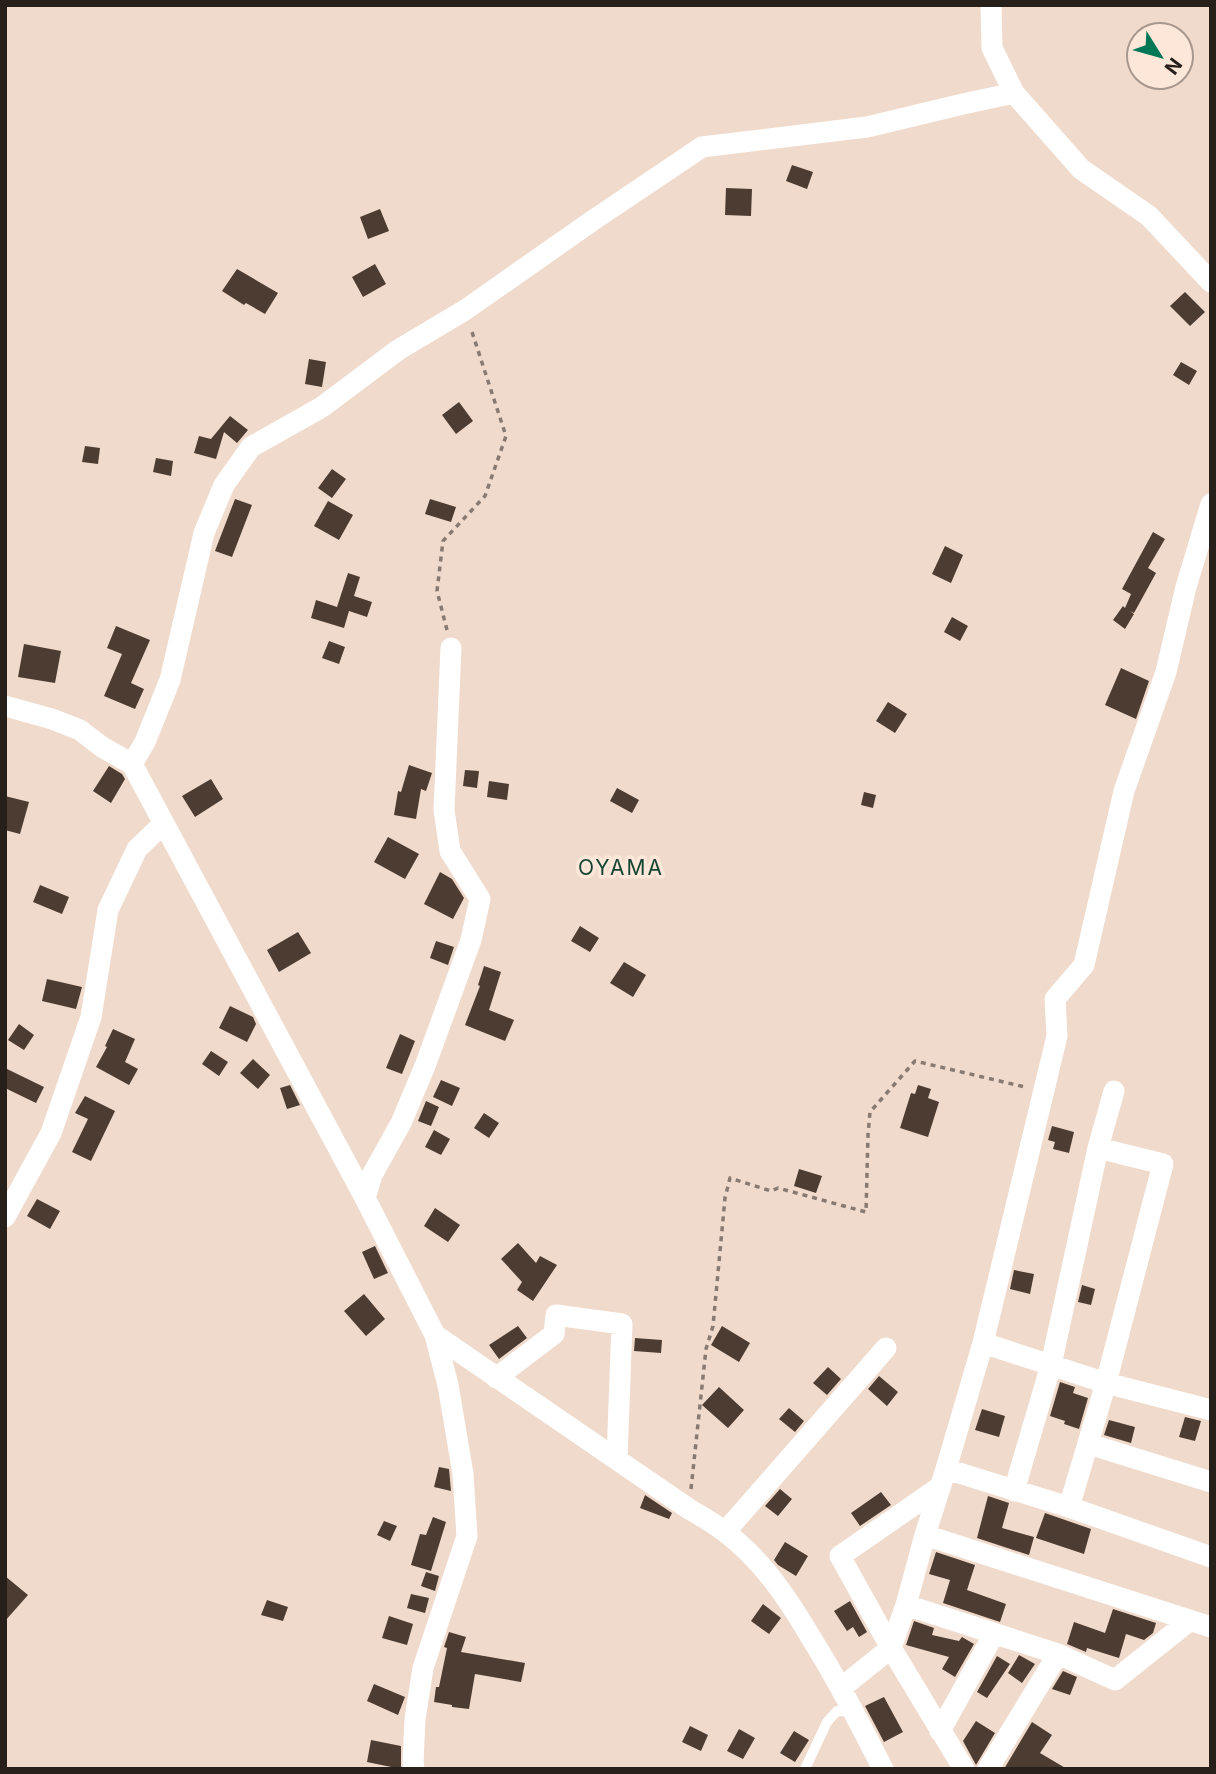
<svg xmlns="http://www.w3.org/2000/svg" width="1216" height="1774" font-family="Inter,sans-serif">
<style>
.building{fill:#4d3c31}
.lines{fill:none;stroke-linecap:round;stroke-linejoin:round}
.path{stroke:#897a71;stroke-width:3.5;stroke-dasharray:5 5;stroke-linecap:butt}
.lane{stroke:#fff;stroke-width:10}
.street{stroke:#fff;stroke-width:21}
.labels{text-anchor:middle;stroke-width:7;stroke-linejoin:round;paint-order:stroke}
.quarter-label{font-size:21px;letter-spacing:2px;fill:#164432;stroke:#fde7d9}
</style>
<rect width="100%" height="100%" fill="#f0dacc"/>
<path class="building" d="M792 165 813 172 807 189 786 181Z
M726 188 752 189 751 216 725 215Z
M380 209 389 231 368 239 360 217Z
M375 264 386 284 363 297 352 277Z
M237 269 278 293 265 314 246 303 244 305 222 291Z
M1185 292 1205 312 1190 326 1170 306Z
M309 359 326 362 322 387 305 384Z
M1181 362 1197 371 1189 385 1173 375Z
M459 402 473 421 456 434 442 415Z
M230 416 248 430 237 443 224 432 216 459 194 453 199 436 211 439Z
M85 446 100 448 98 464 82 462Z
M156 458 173 461 171 476 153 472Z
M332 469 346 479 332 498 318 488Z
M235 499 252 505 232 557 215 551Z
M430 499 456 507 451 522 425 514Z
M328 501 353 515 339 540 314 526Z
M1153 532 1165 539 1148 568 1156 573 1134 613 1130 611 1134 614 1125 629 1113 620 1123 606 1125 608 1131 594 1122 589Z
M945 546 963 555 951 583 932 574Z
M348 573 360 577 354 596 372 602 367 617 349 611 344 628 311 618 316 600 337 607Z
M952 617 968 626 960 641 944 632Z
M116 626 150 640 131 683 144 689 135 709 104 696 122 654 107 648Z
M329 641 345 647 339 664 322 658Z
M24 644 61 651 55 683 18 677Z
M1121 668 1149 681 1136 719 1105 705Z
M888 702 907 714 895 733 876 721Z
M409 765 432 773 426 791 421 789 416 819 394 815 398 791 401 792Z
M109 766 122 774 125 779 111 803 93 791Z
M465 770 479 771 477 788 463 786Z
M211 779 223 799 195 817 182 796Z
M489 781 509 784 507 800 487 797Z
M617 788 639 800 632 813 610 801Z
M864 792 876 795 873 808 861 805Z
M5 796 29 802 20 834 5 830Z
M388 837 419 854 405 879 374 862Z
M440 872 452 879 464 898 453 919 424 904Z
M40 885 69 897 62 914 33 902Z
M580 926 599 938 590 952 571 941Z
M298 932 311 953 279 972 267 950Z
M436 941 454 947 448 965 430 958Z
M624 962 646 975 633 997 610 983Z
M484 966 501 972 489 1010 514 1020 505 1041 465 1025 480 986 478 985Z
M47 979 82 987 76 1009 42 1001Z
M230 1006 253 1017 256 1024 247 1042 219 1028Z
M19 1024 34 1035 24 1050 8 1040Z
M113 1029 135 1039 125 1062 138 1069 129 1085 96 1067 107 1047 105 1046Z
M400 1034 415 1041 402 1074 386 1068Z
M211 1051 228 1062 219 1076 202 1064Z
M253 1059 270 1075 258 1089 240 1073Z
M5 1068 44 1087 36 1103 5 1088Z
M441 1080 460 1088 452 1106 433 1097Z
M290 1085 300 1105 287 1109 280 1088Z
M918 1085 931 1089 928 1098 939 1102 928 1137 900 1128 911 1093 915 1094Z
M85 1096 115 1111 91 1161 72 1152 88 1119 75 1113Z
M426 1101 439 1107 431 1126 418 1121Z
M484 1113 499 1123 489 1138 474 1128Z
M1052 1126 1074 1132 1069 1153 1053 1149 1055 1142 1048 1140Z
M434 1130 450 1139 441 1155 425 1147Z
M799 1169 822 1176 816 1193 794 1186Z
M37 1199 60 1211 50 1229 27 1216Z
M435 1208 460 1225 448 1242 424 1226Z
M518 1243 536 1263 540 1256 557 1265 533 1301 517 1290 522 1282 501 1259Z
M375 1246 388 1273 374 1279 362 1252Z
M1014 1270 1034 1274 1030 1294 1010 1289Z
M1082 1285 1095 1289 1091 1305 1078 1302Z
M364 1294 385 1319 366 1336 344 1311Z
M518 1326 527 1338 499 1359 489 1345Z
M722 1326 750 1343 739 1362 711 1345Z
M635 1338 662 1340 661 1353 634 1351Z
M828 1367 841 1379 827 1395 813 1383Z
M879 1376 898 1392 887 1406 868 1389Z
M1060 1382 1075 1387 1073 1393 1088 1398 1079 1429 1064 1424 1065 1421 1050 1416Z
M719 1387 744 1410 728 1428 702 1405Z
M789 1408 804 1421 795 1432 779 1419Z
M982 1409 1005 1416 999 1437 975 1430Z
M1185 1417 1201 1421 1195 1441 1179 1437Z
M1109 1420 1135 1427 1131 1443 1104 1435Z
M439 1467 449 1469 451 1491 434 1487Z
M780 1489 792 1499 778 1516 765 1506Z
M881 1492 891 1505 860 1526 851 1513Z
M645 1495 672 1513 669 1519 640 1508Z
M988 1496 1009 1503 1002 1528 1034 1537 1029 1555 977 1538Z
M1045 1513 1091 1529 1084 1554 1036 1538Z
M433 1517 446 1522 431 1571 411 1565 420 1534 426 1535Z
M384 1521 397 1526 390 1541 377 1535Z
M785 1542 808 1556 796 1576 778 1565 774 1560Z
M936 1552 975 1565 967 1590 1006 1604 1000 1622 943 1603 950 1580 929 1574Z
M426 1572 439 1576 435 1591 421 1586Z
M5 1576 28 1595 5 1621Z
M411 1594 429 1598 425 1613 407 1608Z
M267 1600 288 1607 283 1621 261 1615Z
M850 1601 867 1632 859 1637 853 1627 847 1631 834 1611Z
M763 1604 781 1618 769 1634 751 1621Z
M1113 1609 1156 1623 1153 1633 1144 1640 1126 1634 1119 1658 1087 1648 1086 1652 1067 1644 1074 1622 1105 1633Z
M389 1616 413 1624 407 1645 382 1638Z
M914 1621 934 1628 932 1635 959 1641 962 1637 974 1644 955 1677 942 1669 949 1657 906 1645Z
M449 1632 466 1637 461 1652 525 1663 521 1682 475 1674 469 1709 452 1707V1705L434 1702 436 1687H439L447 1648 444 1647Z
M1019 1655 1035 1664 1022 1683 1008 1673Z
M997 1656 1010 1664 987 1698 977 1692Z
M1063 1671 1077 1677 1070 1695 1052 1689Z
M374 1684 405 1697 398 1715 367 1701Z
M884 1697 903 1732 884 1742 865 1706Z
M976 1721 995 1733 976 1765 963 1741Z
M1032 1722 1052 1735 1040 1753 1067 1769H1004Z
M690 1726 708 1735 701 1751 682 1742Z
M739 1729 755 1738 743 1759 727 1751Z
M794 1731 809 1740 795 1762 780 1753Z
M371 1740 401 1746V1769L367 1762Z"/>
<g class="lines">
<path class="path" d="M447 630 437 591 443 541 485 496 506 436 471 329
M691 1489 706 1349 713 1326 725 1198 730 1178 771 1191 778 1188 866 1212 868 1135 870 1112 915 1061 1025 1087"/>
<path class="lane" d="M805 1769 827 1722 837 1711 854 1712"/>
<path class="street" d="M991 5 992 48 1014 93 1081 169 1149 216 1211 282
M5 706 52 719 80 730 102 747 132 764 365 1198 435 1335 448 1385 463 1474 467 1536 423 1668 415 1719 413 1762 414 1769
M132 764 145 742 170 680 204 533 224 485 251 447 322 407 398 350 465 310 592 221 702 147 867 127 963 104 1014 93
M365 1198 372 1175 401 1123 425 1066 471 940 480 899 450 851 444 810 451 648
M5 1217 51 1133 91 1017 108 910 137 849 163 824
M435 1335 689 1509C701 1516 714 1523 725 1532 762 1560 787 1597 810 1636 837 1679 860 1724 883 1769
M983 1343 1106 1383 1211 1410
M496 1378 554 1334 556 1315 622 1324 617 1459
M1089 1444 1211 1482
M946 1469 1069 1507 1211 1557
M940 1487 840 1556 891 1648 964 1769
M1014 1491 1051 1365 1098 1148 1114 1091
M1069 1507 1106 1383 1163 1164 1098 1148
M725 1532 886 1348
M925 1535 1211 1627
M906 1605 1058 1654 1115 1680 1189 1621
M841 1688 891 1648 906 1605 925 1535 946 1469 983 1343 1057 1036 1055 999 1084 965 1124 791 1166 672 1186 587 1211 504
M940 1731 994 1634
M988 1769 1058 1654"/>
</g>
<g class="labels">
<g class="quarter-label">
<text x="621" y="875">OYAMA</text>
</g>
</g>
<rect width="1216" height="1774" fill="none" stroke="#271f1a" stroke-width="14"/>
<g transform="translate(1160 56) rotate(127)"><circle r="33" fill="#fde7d9" stroke="#a7978d" stroke-width="2"/>
<path d="M0-5L12 26L0 18L-12 26Z" fill="#007855"/>
<text y="-10" font-size="19" font-weight="bold" text-anchor="middle" fill="#271f1a">N</text>
</g>
</svg>
